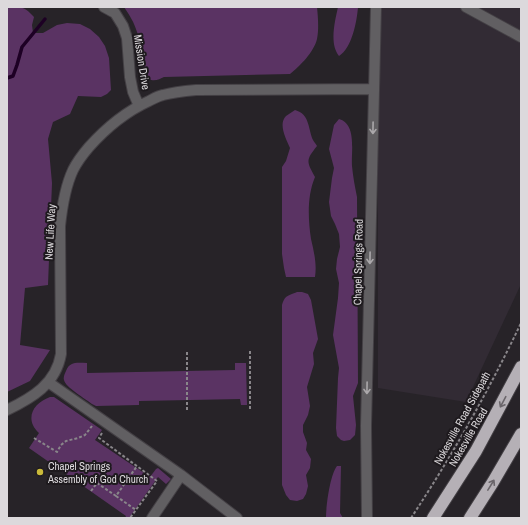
<svg xmlns="http://www.w3.org/2000/svg" width="528" height="525" font-family="'Archivo Narrow',sans-serif">
<style>
.built{fill:#322b34}
.green{fill:#5a3363}
.lines{fill:none;stroke-linecap:round;stroke-linejoin:round}
.stream{stroke:#1d0024;stroke-width:3.5}
.minor-casing{stroke:#444045;stroke-width:12}
.highway-casing{stroke:#444045;stroke-width:14}
.path{stroke:#89868a;stroke-width:2;stroke-dasharray:3 2;stroke-linecap:butt}
.minor{stroke:#615f62;stroke-width:10}
.highway{stroke:#b5b0b6;stroke-width:12}
.oneway{stroke:#aba8ab}
.oneway2{stroke:#6a656a}
.poi-dot{fill:#caba3a;stroke:#1e1a1e;stroke-width:1.5}
.labels{text-anchor:middle;stroke-width:4;stroke-linejoin:round;paint-order:stroke}
.street-label{font-size:11px;fill:#dcd9dc;stroke:#1e1a1e}
.poi-label{font-size:11px;fill:#dcd9dc;stroke:#1e1a1e;text-anchor:start}
</style>
<rect width="100%" height="100%" fill="#272328"/>
<path class="built" d="M378 7H521V284L466 402 378 388Z"/>
<path class="green" d="M7 7C22 7 24 6 34 17L32 25 33 33H43L57 25 67 23 80 24 90 29 99 37 105 46 109 58 111 90 107 94 101 97 78 96 70 114 53 122 48 139 52 183 48 285 25 288 20 345 50 350 30 381 7 392Z
M124 7H317C318 17 319 29 317 39 314 52 300 66 290 74L164 77C160 79 154 82 149 79 141 73 143 55 141 47 140 42 139 37 137 32 134 22 130 16 124 7Z
M338 7H358C357 21 352 48 339 56 329 44 335 21 338 7Z
M295 110C310 114 308 129 313 140 314 142 316 144 317 146 306 160 306 161 315 177 307 196 308 219 311 239 314 252 317 264 315 277H286L284 268 282 254V167L286 161 290 148C286 139 278 124 286 116 289 114 292 112 295 110Z
M339 119C357 124 351 152 352 166 353 177 355 187 357 197L358 383 353 396 356 425 355 435 350 440 344 441 341 440 337 436 336 428 338 378 339 368 333 335 338 298 339 283 336 269 337 259 340 247 339 234 335 224 331 216 329 202 332 178 334 168 329 149 334 125Z
M297 292H302L308 294 311 300 318 339 313 353 314 364 307 387 310 406 308 415 303 425V432L307 443 306 450 311 459 310 468 306 475 308 486 306 494 303 499 297 501 290 500 286 495 282 485V305C285 295 288 296 297 292Z
M87 363V373L235 370V363H246L247 405H241L240 399 139 401V405L96 406 92 404C86 399 65 387 64 380 63 377 65 373 66 371 70 361 77 363 87 363Z
M50 397H54L102 430 95 440 150 477 156 469 158 468 171 479 166 484 158 477 129 518H125L126 516 29 448 39 433C24 419 33 403 50 397Z
M337 466H341L340 513 343 518H326C326 506 330 475 337 466Z"/>
<g class="lines">
<path class="stream" d="M7 78 13 76 17 65 22 47 45 19"/>
<g class="minor-casing">
<path id="minor" d="M104 7 115 13 123 26 127 38 130 77 133 92 139 106
M466 7 521 37
M48 382 181 475 237 518
M7 410C32 398 56 384 61 354L60 226C62 207 65 187 73 170 77 162 83 154 89 147 106 128 125 112 149 101 153 99 158 96 163 95 174 92 185 91 196 90L374 89
M152 518 181 475
M367 518 366 426 376 7"/>
</g>
<g class="highway-casing">
<path id="highway" d="M433 518 476 451 521 367
M470 518 493 482 521 434"/>
</g>
<path class="path" d="M250 351V409
M187 410V352
M102 433 99 438 157 481 130 518
M34 438 57 452 61 445 66 441 78 438 85 435 92 426
M91 491 97 483 116 496 137 466
M116 496 136 510
M411 518C452 456 489 390 521 323"/>
<use href="#minor" class="minor"/>
<use href="#highway" class="highway"/>
</g>
<defs><path id="oneway-shaft" d="M-6 0H5M1.5-3L5.5 0L1.5 3" fill="none" stroke-width="1.6" stroke-linecap="round" stroke-linejoin="round"/></defs>
<g class="oneway">
<use href="#oneway-shaft" transform="translate(373 128) rotate(91)"/>
<use href="#oneway-shaft" transform="translate(370 258) rotate(91)"/>
<use href="#oneway-shaft" transform="translate(367 388) rotate(91)"/>
</g>
<g class="oneway2">
<use href="#oneway-shaft" transform="translate(503 402) rotate(118)"/>
<use href="#oneway-shaft" transform="translate(491 485) rotate(-58)"/>
</g>
<circle class="poi-dot" cx="40" cy="472" r="4"/>
<g class="labels">
<g class="street-label">
<text transform="translate(142 62) rotate(81)" y="4">Mission Drive</text>
<text transform="translate(50 232) rotate(-87)" y="4">New Life Way</text>
<text transform="translate(358 262) rotate(-89)" y="4">Chapel Springs Road</text>
<text transform="translate(462 418) rotate(-61)" y="4">Nokesville Road Sidepath</text>
<text transform="translate(468 437) rotate(-60)" y="4">Nokesville Road</text>
</g>
<g class="poi-label">
<text x="48" y="470">Chapel Springs<tspan x="48" dy="13">Assembly of God Church</tspan></text>
</g>
</g>
<rect width="528" height="525" fill="none" stroke="#dcd9dc" stroke-width="16"/>
</svg>
